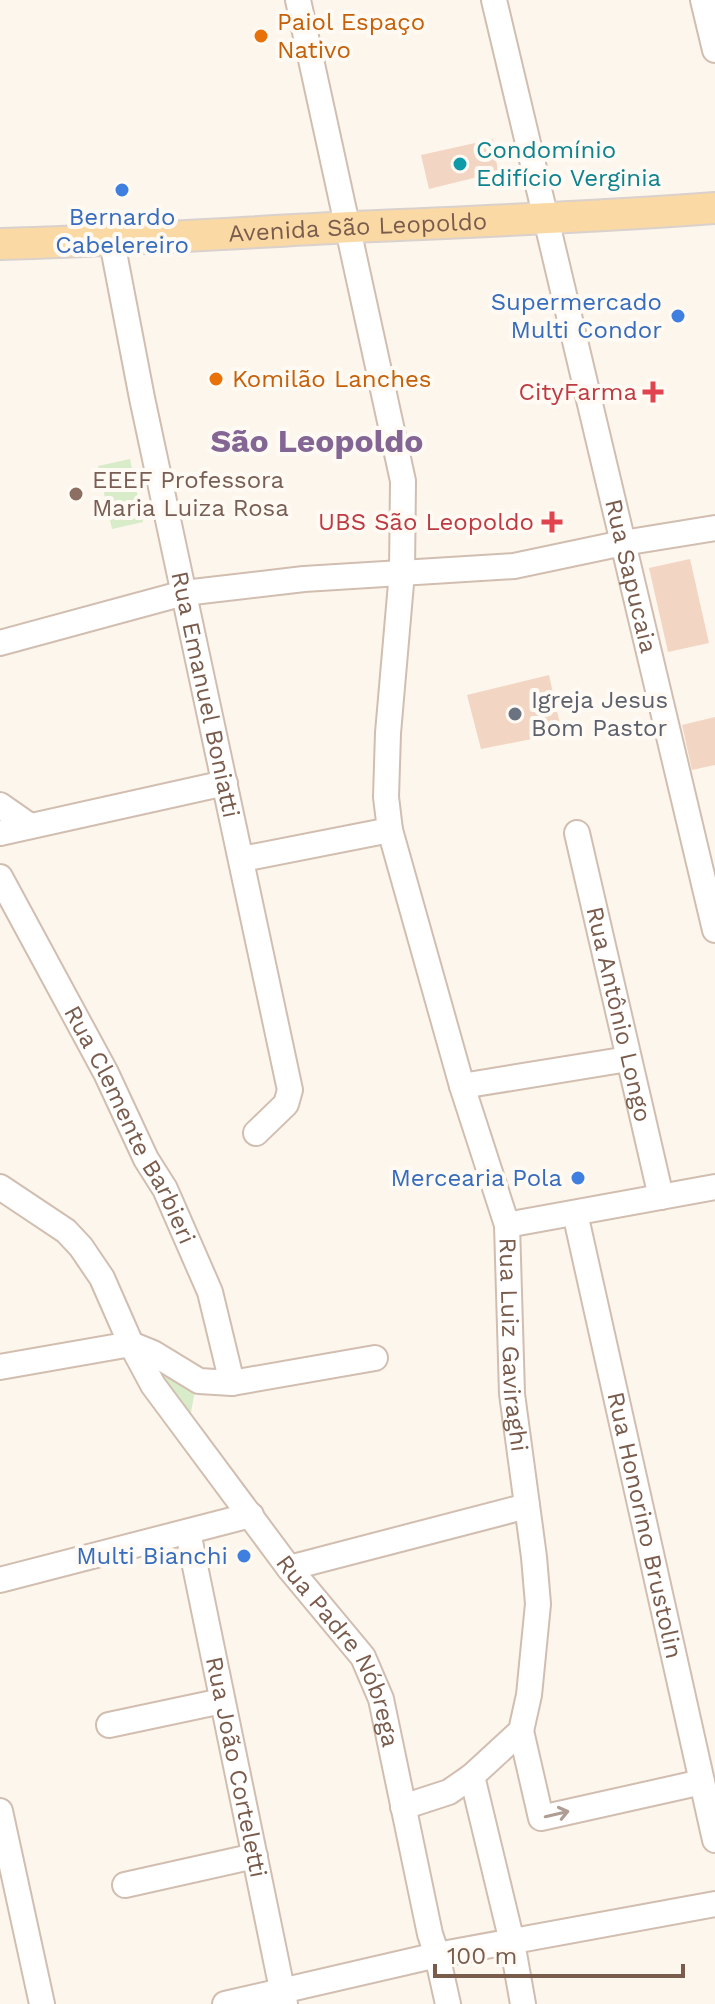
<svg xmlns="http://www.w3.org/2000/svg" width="715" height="2004" font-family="'Work Sans',sans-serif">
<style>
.green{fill:#d8ecc9}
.building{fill:#f3d5c3}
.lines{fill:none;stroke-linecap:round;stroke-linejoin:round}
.minor-casing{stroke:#d1beb0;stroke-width:28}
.major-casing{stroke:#dad1cd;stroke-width:34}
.minor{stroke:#fff;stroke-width:24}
.major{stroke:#fbd9a5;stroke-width:30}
.oneway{stroke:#af9d94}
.food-dot{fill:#e8710a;stroke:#fffaf3;stroke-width:3}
.culture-dot{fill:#0f9aa8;stroke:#fffaf3;stroke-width:3}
.shop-dot{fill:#3f7fe0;stroke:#fffaf3;stroke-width:3}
.health-dot{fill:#e0444e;stroke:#fffaf3;stroke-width:3}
.education-dot{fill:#8d6e63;stroke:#fffaf3;stroke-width:3}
.worship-dot{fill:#6b7280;stroke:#fffaf3;stroke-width:3}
.labels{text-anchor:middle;stroke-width:8;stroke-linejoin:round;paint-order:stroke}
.food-label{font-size:24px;fill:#c56008;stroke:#fffaf3;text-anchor:start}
.culture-label{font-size:24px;fill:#0d838f;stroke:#fffaf3;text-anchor:start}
.shop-label{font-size:24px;fill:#366cbe;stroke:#fffaf3;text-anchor:end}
.street-label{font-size:24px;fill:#7a5c4d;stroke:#fffaf3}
.health-label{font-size:24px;fill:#be3a42;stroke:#fffaf3;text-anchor:end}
.education-label{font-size:24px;fill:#785e54;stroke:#fffaf3;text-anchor:start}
.worship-label{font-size:24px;fill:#5b616d;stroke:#fffaf3;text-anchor:start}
.district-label{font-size:32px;font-weight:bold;fill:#846695;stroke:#fffaf3}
</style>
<rect width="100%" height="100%" fill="#fdf6ec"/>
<path class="green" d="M130 459 143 522 112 529 98 466Z
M143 1359 195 1390 190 1418Z"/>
<path class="building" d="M493 139 498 172 429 189 421 155Z
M690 559 709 643 668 652 649 568Z
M549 675 562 733 481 749 467 695Z
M715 717V765L692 770 682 725Z"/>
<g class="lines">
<g class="minor-casing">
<g id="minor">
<path id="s1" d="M298 0 403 481 402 572 388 733 386 797 390 830 462 1086 507 1225 512 1394 534 1557 538 1604 529 1695 521 1731 472 1776 449 1792 403 1807"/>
<path id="s2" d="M494 0 715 930"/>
<path d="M703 0 715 50"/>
<path id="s3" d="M112 242 142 398 290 1090 286 1104 256 1133"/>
<path d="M0 643 184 593 304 579 514 566 623 543 715 528"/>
<path d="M0 805 30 826"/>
<path d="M0 833 225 783"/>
<path id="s4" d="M577 833 661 1197"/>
<path d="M242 859 390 830"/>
<path id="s5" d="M0 877 106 1073 146 1159 165 1189 210 1292 232 1383"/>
<path d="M462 1086 628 1059"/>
<path id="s6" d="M0 1187 66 1231 81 1247 102 1278 131 1344 153 1385 289 1568 363 1657 381 1699 430 1934 437 1955 448 2004"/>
<path id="s7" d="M575 1213 715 1840"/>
<path d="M507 1225 715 1187"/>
<path d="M0 1367 131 1344 153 1353 199 1381 232 1383 375 1358"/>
<path id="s8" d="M188 1532 285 2004"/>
<path d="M289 1568 527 1506"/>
<path d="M0 1580 251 1515"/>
<path d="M109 1725 222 1701"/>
<path d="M521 1731 541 1818 702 1782"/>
<path d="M472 1776 512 1942 523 2004"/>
<path d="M0 1811 42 2004"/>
<path d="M125 1885 255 1856"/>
<path d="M225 2004 437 1955 715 1904"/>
</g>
</g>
<g class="major-casing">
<g id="major">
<path id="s9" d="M0 244C117 241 234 233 351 227 473 222 594 217 715 208"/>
</g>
</g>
<use href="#minor" class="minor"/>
<use href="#major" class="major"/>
</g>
<defs><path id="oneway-shaft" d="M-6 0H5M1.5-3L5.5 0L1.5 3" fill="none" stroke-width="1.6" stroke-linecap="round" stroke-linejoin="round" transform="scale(2)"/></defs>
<use class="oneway" href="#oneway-shaft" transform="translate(557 1814) rotate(-13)"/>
<g class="food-dot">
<circle cx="261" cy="36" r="8"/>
<circle cx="216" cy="379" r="8"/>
</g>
<circle class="culture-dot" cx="460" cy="164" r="8"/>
<g class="shop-dot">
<circle cx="122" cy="190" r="8"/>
<circle cx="678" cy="316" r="8"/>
<circle cx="578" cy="1178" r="8"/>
<circle cx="244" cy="1556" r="8"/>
</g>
<g class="health-dot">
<path d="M649 380h8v8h8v8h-8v8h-8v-8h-8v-8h8z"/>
<path d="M548 510h8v8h8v8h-8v8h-8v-8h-8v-8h8z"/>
</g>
<circle class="education-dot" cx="76" cy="494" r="8"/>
<circle class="worship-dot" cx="515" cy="714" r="8"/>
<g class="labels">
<g class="food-label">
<text x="277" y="30">Paiol Espaço<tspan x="277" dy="28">Nativo</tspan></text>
<text x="232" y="387">Komilão Lanches</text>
</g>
<g class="culture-label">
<text x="476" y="158">Condomínio<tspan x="476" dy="28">Edifício Verginia</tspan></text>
</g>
<g class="shop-label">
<text x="122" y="225" text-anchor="middle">Bernardo<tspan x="122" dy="28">Cabelereiro</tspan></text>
<text x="662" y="310">Supermercado<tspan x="662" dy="28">Multi Condor</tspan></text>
<text x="562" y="1186">Mercearia Pola</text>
<text x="228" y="1564">Multi Bianchi</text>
</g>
<g class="street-label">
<text dy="8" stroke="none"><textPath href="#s9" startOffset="358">Avenida São Leopoldo</textPath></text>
<text dy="8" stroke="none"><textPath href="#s2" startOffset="592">Rua Sapucaia</textPath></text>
<text dy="8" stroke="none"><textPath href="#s3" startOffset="462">Rua Emanuel Boniatti</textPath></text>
<text dy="8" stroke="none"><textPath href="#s4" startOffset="186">Rua Antônio Longo</textPath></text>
<text dy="8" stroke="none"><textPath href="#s5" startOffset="280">Rua Clemente Barbieri</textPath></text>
<text dy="8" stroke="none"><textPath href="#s1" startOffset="1374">Rua Luiz Gaviraghi</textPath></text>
<text dy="8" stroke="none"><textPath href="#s7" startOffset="320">Rua Honorino Brustolin</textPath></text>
<text dy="8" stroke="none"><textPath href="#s6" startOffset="584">Rua Padre Nóbrega</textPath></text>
<text dy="8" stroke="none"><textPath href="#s8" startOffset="240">Rua João Corteletti</textPath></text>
</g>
<g class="health-label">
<text x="637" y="400">CityFarma</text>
<text x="534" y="530">UBS São Leopoldo</text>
</g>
<g class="education-label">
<text x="92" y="488">EEEF Professora<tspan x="92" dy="28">Maria Luiza Rosa</tspan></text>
</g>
<g class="worship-label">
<text x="531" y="708">Igreja Jesus<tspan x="531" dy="28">Bom Pastor</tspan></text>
</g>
<g class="district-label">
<text x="317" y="452">São Leopoldo</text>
</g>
</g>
<path d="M435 1964v12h248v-12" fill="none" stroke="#7a5c4d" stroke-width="4"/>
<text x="447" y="1964" font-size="24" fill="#7a5c4d" stroke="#fffaf3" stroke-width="6" paint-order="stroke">100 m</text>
</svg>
